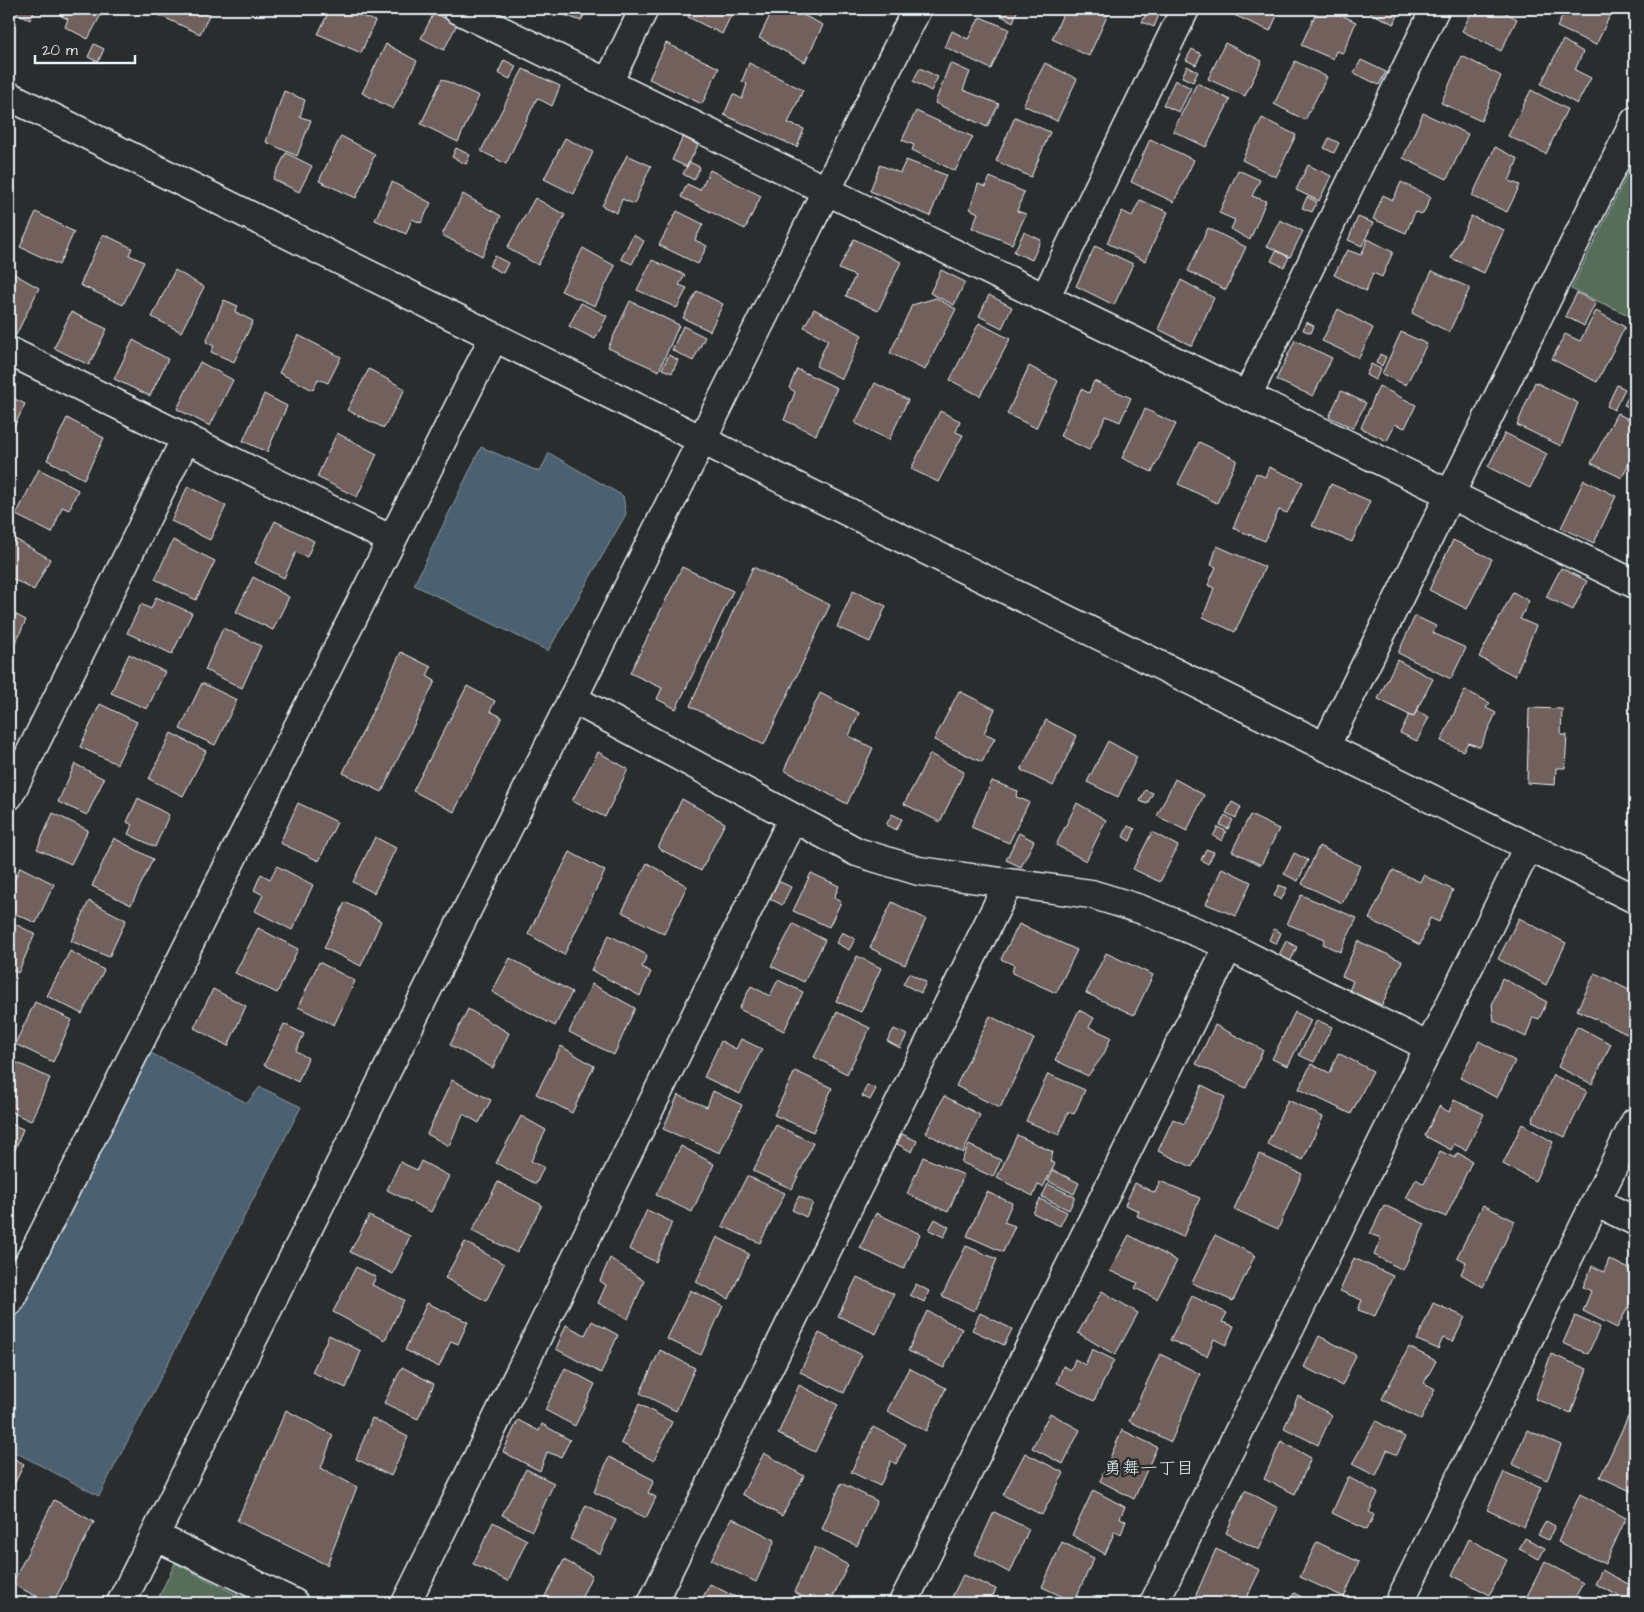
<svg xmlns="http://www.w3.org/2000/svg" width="1644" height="1612" font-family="'Architects Daughter','Klee One',sans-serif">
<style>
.green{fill:#566d5a;stroke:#9fafa9}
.water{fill:#4c606f;stroke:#8a9aa6}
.building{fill:#72605d;stroke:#e8f1f8}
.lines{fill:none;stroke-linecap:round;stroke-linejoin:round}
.minor-casing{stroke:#e8f1f8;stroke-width:31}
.minor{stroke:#2a2d2e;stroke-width:28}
.labels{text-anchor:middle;stroke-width:5;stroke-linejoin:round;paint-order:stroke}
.neighbourhood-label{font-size:18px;fill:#e8f1f8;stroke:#2a2d2e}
</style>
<rect width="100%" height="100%" fill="#2a2d2e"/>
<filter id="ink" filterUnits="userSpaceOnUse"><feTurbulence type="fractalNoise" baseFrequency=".02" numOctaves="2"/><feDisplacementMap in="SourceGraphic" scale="10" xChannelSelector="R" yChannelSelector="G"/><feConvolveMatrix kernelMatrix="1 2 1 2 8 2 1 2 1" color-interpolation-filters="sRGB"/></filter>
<g filter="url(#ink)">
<path class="green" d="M1635 159V318L1571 289Z
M175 1563 253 1603H156Z"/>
<path class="water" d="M481 447 540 472 549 453 623 496 626 514 548 651 414 585Z
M145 1050 247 1103 260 1087 301 1107 99 1496 9 1449V1328Z"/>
<path class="building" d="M9 9H36L30 20Z
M65 9H104L88 39 65 27 68 19 61 16Z
M149 9H212L200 34 148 10Z
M330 9H364L361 16 375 21 361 53 318 34Z
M557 9H587L581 21 562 14Z
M692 9H734L722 34 688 17Z
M773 9H791L823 25 805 62 759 38Z
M804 9H824L820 17Z
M988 9H1018L1013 22Z
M1065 9H1103L1109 12 1089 56 1052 39Z
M1237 9H1280L1270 31 1234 15Z
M1318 9H1329L1356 22 1343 53 1336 51 1333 59 1301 45Z
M1362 9H1401L1394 24Z
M1473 9H1499L1517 19 1501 51 1462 31Z
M1518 9H1533L1530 15Z
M1566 9H1613L1596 45 1557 27Z
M1148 10 1159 15 1154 27 1142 22Z
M434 13 457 24 444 50 421 38Z
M980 17 1009 29 991 69 945 47 952 31 968 39Z
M1563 40 1583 52 1575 70 1591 78 1577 104 1541 84Z
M666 43 719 68 702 104 649 79Z
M1225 43 1262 61 1245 96 1208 79Z
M94 44 104 49 98 62 88 57Z
M386 44 417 61 393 109 362 93Z
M1192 49 1201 54 1196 65 1186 60Z
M1462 56 1501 76 1481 121 1441 103Z
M504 60 516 66 510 79 498 73Z
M1361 60 1386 72 1379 85 1354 73Z
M1295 61 1327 77 1305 120 1274 104Z
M749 63 803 90 788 123 804 129 797 147 724 115 733 94 742 99 747 84 742 81Z
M950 63 970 72 963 90 999 104 987 127 935 103Z
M1045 63 1077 79 1057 121 1023 105Z
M1187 66 1198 72 1193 82 1182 77Z
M920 68 938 77 931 91 913 81Z
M523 69 560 86 552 106 537 98 506 164 481 151Z
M442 79 479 96 458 142 421 124Z
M1175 80 1191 88 1179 112 1163 105Z
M1197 83 1230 100 1206 147 1173 131Z
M1531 90 1567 109 1546 154 1508 136Z
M284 91 305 100 300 117 311 120 297 156 266 142Z
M916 111 973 137 955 171 912 150 914 145 902 140Z
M1423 113 1468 134 1447 179 1403 158Z
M1015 117 1050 132 1031 177 996 161Z
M1262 118 1296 135 1276 177 1242 160Z
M341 136 375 154 356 198 319 181Z
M683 137 698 145 687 167 672 160Z
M565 138 593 152 574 194 544 179Z
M1329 138 1339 143 1334 153 1324 148Z
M1150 139 1194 160 1174 202 1131 182Z
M1495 147 1518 159 1509 181 1520 185 1507 212 1472 196Z
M456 148 470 155 466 164 452 157Z
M286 153 312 166 299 192 273 179Z
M627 155 651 166 634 204 622 199 617 213 602 206Z
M906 160 946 175 930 216 870 191 880 165 900 173Z
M689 162 700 167 694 180 683 174Z
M1308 165 1331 176 1319 201 1296 190Z
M710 170 761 196 745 229 681 197 687 184 700 190Z
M1238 170 1260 180 1252 196 1266 201 1250 240 1231 229 1235 220 1219 213Z
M990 177 1024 192 1017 211 1026 214 1012 244 972 228 978 213 970 209 978 184 986 187Z
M392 182 431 203 421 223 412 219 406 234 375 220Z
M1401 182 1431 197 1423 214 1415 212 1406 233 1373 219 1383 195 1393 200Z
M463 194 501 216 482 256 442 235Z
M9 196 16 200 9 216Z
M1307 197 1317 202 1312 212 1302 208Z
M535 198 565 215 538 265 507 248Z
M1140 200 1168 212 1145 261 1107 243 1122 211 1132 216Z
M677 211 703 224 695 240 707 246 698 264 659 245Z
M36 212 74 232 59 265 20 247Z
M1471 216 1504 230 1484 273 1451 258Z
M1358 217 1373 223 1362 246 1348 240Z
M1280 220 1303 231 1290 257 1267 246Z
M1208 228 1246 247 1226 290 1188 271Z
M1024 232 1041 240 1032 260 1014 252Z
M103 234 132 248 129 255 144 262 123 305 80 285Z
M633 235 644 241 632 264 621 259Z
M854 239 901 262 878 311 846 296 855 276 839 269Z
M1368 239 1393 252 1382 277 1373 273 1366 291 1334 275 1347 250 1361 255Z
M1095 246 1133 264 1114 305 1076 286Z
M583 248 615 266 595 306 561 291Z
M1276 251 1289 257 1284 267 1271 261Z
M495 256 508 263 503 273 489 266Z
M652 260 685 275 679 285 687 288 677 308 637 290Z
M175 270 204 287 181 332 152 317Z
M941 270 965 282 954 305 930 293Z
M9 271 39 288 16 335 9 332Z
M1432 271 1470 288 1449 332 1412 313Z
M1181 280 1214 298 1192 346 1158 329Z
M697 291 723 304 710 331 683 318Z
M1577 293 1596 302 1584 326 1565 316Z
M989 295 1012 307 1002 328 979 316Z
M936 298 956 309 925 370 890 353 912 305Z
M224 300 238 306 235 312 253 321 234 362 211 352 214 346 206 342Z
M630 301 679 325 659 371 608 348Z
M581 303 607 316 595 339 569 326Z
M814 309 862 335 842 379 816 366 828 340 804 327Z
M1338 309 1373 328 1359 358 1322 341Z
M1596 311 1625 327 1597 382 1552 359 1565 334 1580 341Z
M71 312 107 329 89 365 54 348Z
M1306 322 1314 326 1311 333 1303 330Z
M979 323 1010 339 980 396 950 380Z
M683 326 705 337 693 361 672 350Z
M1401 332 1427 344 1406 385 1382 374Z
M298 335 341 357 328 383 318 379 313 390 279 373Z
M133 340 168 359 150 396 114 379Z
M1295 340 1332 358 1313 396 1276 380Z
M1380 354 1386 357 1382 366 1376 363Z
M669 355 678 360 672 373 662 369Z
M200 362 233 380 210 426 177 409Z
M1371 364 1381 369 1375 380 1366 375Z
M1029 366 1058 381 1036 428 1007 414Z
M369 369 405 389 384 428 347 410Z
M797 369 837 388 816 435 784 420 795 392 789 388Z
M1094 381 1131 398 1120 422 1106 416 1089 450 1060 436 1081 389 1089 393Z
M1535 382 1578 403 1561 446 1517 425Z
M875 383 908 400 889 440 855 423Z
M1617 385 1625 389 1614 410 1607 406Z
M1379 386 1416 405 1405 428 1395 424 1387 441 1361 428Z
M1341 391 1366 403 1353 428 1329 417Z
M264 394 287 406 267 452 243 441Z
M1629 395 1635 398V410L1624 405Z
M9 396 25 404 9 437Z
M1145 409 1176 424 1152 472 1122 458Z
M940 411 960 421 956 432 963 435 938 482 911 469Z
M1617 413 1635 423V450L1622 478 1591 463Z
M67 418 104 438 84 479 47 460Z
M337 433 377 454 357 497 317 477Z
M1505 433 1547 454 1530 488 1488 467Z
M1199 442 1237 460 1217 503 1178 484Z
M1269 467 1303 482 1287 513 1279 510 1265 541 1233 528 1256 473 1265 477Z
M39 469 78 490 69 510 62 507 52 533 16 515Z
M1584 480 1616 496 1594 543 1561 528Z
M1331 484 1370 501 1352 542 1312 526Z
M188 486 226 506 210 540 171 521Z
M275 521 314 541 307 557 296 552 284 578 255 563Z
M15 539 50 559 34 590 9 577V549Z
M173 540 215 561 196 600 155 579Z
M1453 540 1492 559 1467 609 1429 590Z
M1217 546 1265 567 1235 632 1203 617 1214 588 1208 585 1216 567 1211 565Z
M682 567 733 591 676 709 657 699 662 688 630 673Z
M753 567 830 605 764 745 690 706Z
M1561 568 1587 581 1573 610 1546 597Z
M253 577 289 597 273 630 236 612Z
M853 591 886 606 870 642 837 627Z
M1513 592 1529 601 1520 619 1536 626 1515 676 1479 657Z
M156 597 192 613 172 654 127 633 141 604 151 609Z
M9 611 26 620 13 648 9 646Z
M1415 616 1436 626 1433 633 1466 648 1451 679 1398 653Z
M223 628 261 646 242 688 205 670Z
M401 652 431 667 427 676 435 681 382 792 343 773Z
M129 654 165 672 147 709 111 693Z
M1397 660 1433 679 1413 717 1378 699Z
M202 683 237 700 215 745 180 729Z
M467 686 495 701 490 711 502 717 454 812 413 791Z
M1465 690 1490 703 1486 708 1496 713 1480 747 1468 743 1463 751 1441 741Z
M959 691 995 709 984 733 995 738 982 762 934 740Z
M820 693 859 713 849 736 873 748 847 804 784 770Z
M100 704 137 722 117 764 80 747Z
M1529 708 1562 709 1561 735H1567L1565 768H1556L1555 785 1527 783Z
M1417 711 1429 717 1417 741 1400 733 1409 715 1413 717Z
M1046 720 1077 736 1053 786 1021 770Z
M171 733 206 751 183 796 149 779Z
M1108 741 1137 757 1118 797 1087 782Z
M598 752 628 769 605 817 572 801Z
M930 754 964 772 940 822 904 804Z
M75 764 104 779 87 815 58 802Z
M1175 779 1204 795 1187 831 1157 816Z
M992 781 1018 791 1016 797 1029 802 1009 843 971 827Z
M1145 790 1153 793 1147 804 1140 801Z
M138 798 169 815 155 847 128 834 132 825 127 822Z
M682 799 725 823 701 871 658 848Z
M1232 802 1241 807 1236 818 1226 813Z
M298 803 337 822 319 861 280 843Z
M1077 803 1106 820 1086 861 1056 845Z
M53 813 88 830 71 864 37 849Z
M892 814 902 819 896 830 886 825Z
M1225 815 1233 820 1228 829 1220 825Z
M1250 815 1279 829 1261 865 1232 851Z
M1128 826 1135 829 1130 841 1123 837Z
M1218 827 1226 831 1222 841 1213 836Z
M1152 832 1178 846 1160 882 1133 869Z
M1019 833 1034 841 1021 867 1006 860Z
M375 837 396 848 374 893 353 882Z
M114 838 153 859 131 905 92 886Z
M1319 846 1360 866 1342 903 1302 884Z
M1206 849 1214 852 1208 864 1201 860Z
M570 852 605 871 564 955 528 934Z
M1294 853 1308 860 1298 881 1284 874Z
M647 863 687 886 664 934 622 912Z
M277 866 313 885 292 930 255 911 263 895 254 890 261 874 270 879Z
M20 867 54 884 36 923 9 911V893Z
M1222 868 1251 882 1236 916 1206 904Z
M1393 870 1420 882 1423 875 1453 890 1439 922 1430 918 1420 945 1369 919Z
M811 873 839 886 834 898 841 902 829 927 793 911Z
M778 881 791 887 782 905 769 898Z
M1279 885 1287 888 1281 900 1274 896Z
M1301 895 1357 918 1340 952 1323 944 1325 939 1287 924Z
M89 901 126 920 109 957 71 941Z
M345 902 381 921 361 966 324 948Z
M892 902 926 919 905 965 870 948Z
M1519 918 1566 943 1546 985 1498 959Z
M9 921 35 934 18 973 9 968Z
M793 924 825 940 804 982 771 966Z
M1019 924 1077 950 1056 993 1012 973 1014 965 1001 959Z
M258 928 298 949 277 993 235 973Z
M1274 929 1281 933 1276 944 1269 940Z
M842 932 855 939 849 950 836 943Z
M609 935 647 955 642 967 651 972 640 996 591 970Z
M1286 941 1297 947 1289 964 1278 957Z
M1358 941 1402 961 1382 1005 1349 991 1353 981 1342 976Z
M70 951 104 970 82 1014 47 996Z
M1106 953 1153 975 1134 1015 1086 993Z
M857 956 881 968 861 1012 836 1001Z
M510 958 572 992 555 1026 492 992Z
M319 962 355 981 334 1025 298 1007Z
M909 973 926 982 921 993 903 984Z
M1595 973 1635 993V1018L1627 1034 1577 1010Z
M1502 978 1547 1002 1539 1019 1533 1017 1526 1037 1494 1021 1492 1005Z
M778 980 803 992 784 1031 739 1009 751 986 770 996Z
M592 984 635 1008 614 1055 569 1032Z
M213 989 246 1006 228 1046 194 1028Z
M35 1002 72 1020 53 1062 15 1044Z
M468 1009 509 1033 493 1068 450 1045Z
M1079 1010 1094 1018 1089 1027 1111 1037 1104 1054 1088 1076 1055 1060Z
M837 1012 870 1028 847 1074 814 1057Z
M1295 1012 1311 1020 1288 1066 1272 1059Z
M990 1016 1034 1039 1000 1108 956 1086Z
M1317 1020 1332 1027 1314 1062 1299 1055Z
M284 1024 304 1034 296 1051 308 1058 298 1082 264 1065Z
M1215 1025 1263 1050 1246 1088 1196 1064Z
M1577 1026 1611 1044 1592 1084 1558 1067Z
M894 1029 907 1035 900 1048 887 1041Z
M741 1039 762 1049 740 1094 704 1077 721 1041 736 1049Z
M1479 1041 1515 1061 1497 1098 1460 1078Z
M561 1046 594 1066 572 1113 536 1094Z
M1338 1053 1373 1071 1351 1114 1299 1089 1311 1064 1330 1073Z
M9 1059 50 1078 31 1121 9 1111Z
M795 1071 832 1088 813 1132 774 1115Z
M1048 1074 1085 1090 1074 1114 1068 1112 1059 1135 1026 1121Z
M1553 1075 1587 1091 1565 1137 1532 1121Z
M452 1080 491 1100 479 1123 463 1114 449 1146 427 1134Z
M867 1085 876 1089 870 1100 862 1096Z
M1202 1085 1225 1097 1192 1167 1158 1151 1173 1119 1184 1124Z
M713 1091 742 1105 720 1153 663 1129 678 1095 707 1107Z
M944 1096 980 1115 963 1153 926 1133Z
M1288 1100 1323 1117 1303 1160 1267 1144Z
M1454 1100 1484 1114 1466 1150 1454 1144 1451 1150 1425 1136 1439 1106 1449 1112Z
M521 1116 546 1130 531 1161 544 1167 536 1184 496 1163Z
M9 1123 23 1129 9 1166Z
M1522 1124 1553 1142 1535 1181 1503 1164Z
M776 1125 813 1143 792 1189 753 1171Z
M902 1134 917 1141 912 1152 897 1144Z
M1017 1135 1053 1152 1050 1161 1055 1164 1043 1187 1038 1185 1033 1196 997 1178Z
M969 1145 1001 1160 993 1177 961 1162Z
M681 1146 714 1164 692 1212 656 1195Z
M1440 1151 1455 1158 1458 1153 1472 1161 1446 1217 1406 1198 1416 1179 1424 1184Z
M1259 1154 1302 1174 1278 1229 1234 1209Z
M923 1157 964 1175 948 1212 907 1194Z
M421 1161 449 1176 431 1212 387 1190 400 1162 417 1170Z
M1053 1170 1079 1183 1074 1194 1048 1181Z
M747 1176 785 1193 760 1243 722 1226Z
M1160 1181 1200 1198 1183 1237 1137 1216 1139 1211 1125 1205 1135 1183 1155 1193Z
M498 1182 542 1205 517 1253 472 1231Z
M1048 1184 1075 1197 1069 1210 1042 1197Z
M987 1192 1012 1203 1004 1222 1015 1226 1003 1252 967 1236Z
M799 1196 813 1203 806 1217 792 1210Z
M1040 1199 1067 1212 1060 1226 1033 1213Z
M1384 1205 1425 1224 1403 1270 1374 1255 1381 1238 1370 1234Z
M1483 1205 1515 1221 1483 1287 1461 1274 1466 1262 1457 1257Z
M647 1210 672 1222 656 1262 629 1249Z
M876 1213 920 1234 904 1269 860 1248Z
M369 1216 410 1236 393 1274 350 1252Z
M935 1219 949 1227 944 1237 929 1230Z
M1129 1235 1177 1261 1157 1299 1135 1288 1138 1283 1110 1271Z
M1215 1235 1255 1255 1233 1301 1192 1283Z
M717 1237 749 1254 729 1299 696 1282Z
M465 1242 504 1264 486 1301 445 1278Z
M966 1246 997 1259 974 1311 942 1296Z
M610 1258 644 1281 628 1319 598 1303 606 1285 600 1281Z
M1354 1258 1393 1276 1375 1316 1358 1310 1362 1300 1340 1291Z
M1609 1259 1635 1272V1294L1617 1328 1583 1311 1591 1291 1583 1287 1592 1266 1604 1272Z
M356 1267 376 1277 372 1285 404 1300 385 1340 333 1312Z
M857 1277 894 1294 876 1334 838 1316Z
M916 1284 929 1291 924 1302 910 1295Z
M690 1290 723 1306 701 1355 667 1339Z
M1102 1291 1138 1313 1115 1355 1078 1333Z
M1192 1296 1227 1313 1222 1322 1234 1326 1226 1345 1214 1339 1207 1356 1170 1340Z
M427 1303 468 1322 458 1344 451 1341 439 1367 405 1350Z
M1433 1303 1465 1317 1453 1342 1443 1338 1438 1349 1417 1340Z
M927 1311 962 1329 944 1368 908 1351Z
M980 1313 1012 1329 1004 1345 972 1330Z
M1575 1316 1600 1327 1588 1354 1563 1343Z
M592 1321 618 1335 601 1373 556 1349 566 1325 585 1335Z
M819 1333 862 1355 844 1393 800 1372Z
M329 1335 361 1351 346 1388 312 1372Z
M1319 1336 1356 1355 1342 1386 1304 1367Z
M1409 1347 1436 1361 1424 1383 1435 1389 1421 1420 1382 1399Z
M1092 1349 1114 1360 1094 1401 1057 1383 1063 1366 1071 1370 1075 1359 1085 1365Z
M660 1350 695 1368 676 1411 640 1393Z
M1160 1354 1200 1374 1171 1442 1129 1421Z
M1551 1354 1587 1369 1571 1413 1535 1399Z
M402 1367 434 1384 418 1419 384 1403Z
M565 1368 595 1384 575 1426 545 1410Z
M909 1368 946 1388 926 1431 887 1411Z
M799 1385 838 1405 815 1452 778 1434Z
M1298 1396 1332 1415 1318 1445 1284 1428Z
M639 1404 672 1422 654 1461 621 1443Z
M1634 1404 1635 1405V1493L1600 1477Z
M286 1410 333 1435 321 1468 357 1487 327 1565 237 1521Z
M1050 1413 1080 1430 1063 1464 1032 1448Z
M372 1418 408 1437 391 1476 356 1459Z
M518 1420 539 1431 542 1424 570 1440 561 1457 547 1452 540 1471 503 1452Z
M1376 1421 1405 1437 1397 1455 1387 1450 1376 1476 1352 1464Z
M873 1427 906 1444 896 1464 891 1461 880 1486 851 1472Z
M1122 1430 1157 1447 1134 1499 1100 1481Z
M1527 1430 1561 1445 1547 1480 1512 1464Z
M1281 1441 1311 1458 1295 1494 1264 1479Z
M764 1453 804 1476 782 1516 742 1494Z
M1025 1453 1064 1473 1042 1515 1003 1495Z
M9 1456 24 1464 9 1495Z
M609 1457 654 1480 648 1493 656 1497 646 1518 594 1492Z
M526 1469 554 1483 532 1531 502 1515Z
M1504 1472 1541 1488 1524 1527 1487 1510Z
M1348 1477 1378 1493 1369 1512 1374 1515 1367 1530 1332 1513Z
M841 1483 877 1501 857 1546 822 1529Z
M1093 1490 1125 1507 1120 1518 1126 1521 1121 1534 1115 1531 1105 1554 1072 1535Z
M1245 1490 1278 1508 1259 1550 1226 1533Z
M1580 1494 1626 1518 1605 1564 1558 1542Z
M54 1500 94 1522 53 1603H50L12 1584Z
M586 1505 616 1520 600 1554 570 1539Z
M994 1512 1029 1529 1010 1573 975 1554Z
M732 1518 775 1540 756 1582 711 1560Z
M1546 1521 1555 1526 1548 1540 1538 1535Z
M493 1522 527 1540 508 1581 473 1564Z
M1525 1538 1545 1548 1539 1559 1519 1549Z
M1469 1539 1507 1560 1490 1595 1452 1575Z
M1062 1542 1094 1558 1074 1602 1042 1587Z
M1317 1542 1359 1562 1344 1597 1300 1577Z
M815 1547 848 1565 830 1603H815L794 1592Z
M1216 1549 1260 1570 1244 1603H1208L1195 1597Z
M564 1560 592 1575 579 1603H554L544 1598Z
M1545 1561 1583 1583 1572 1603H1540L1527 1596Z
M1602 1570 1634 1587 1627 1600 1595 1584Z
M963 1575 996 1589 990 1603H949Z
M710 1584 743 1601 742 1603H700Z
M1294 1593 1313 1603H1289Z
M9 1595 25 1603H9Z"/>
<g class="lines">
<g class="minor-casing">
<path id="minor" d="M457 9 1045 298 1635 584
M608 83 644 9
M9 96 702 440 1635 899
M1045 298 1185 9
M9 351 392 540
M1247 396 1435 9
M573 699 857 852 919 871 1091 894 1140 909 1216 940 1429 1047
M1325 747 1635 121
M9 796 186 438
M1596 1202 1635 1221
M9 1302 494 337
M155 1536 294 1603
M121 1603 917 9
M406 1603 793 818
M652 1603 1008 884
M903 1603 1228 947
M1154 1603 1528 847
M1399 1603 1635 1122"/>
</g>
<use href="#minor" class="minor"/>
</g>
</g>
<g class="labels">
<g class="neighbourhood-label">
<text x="1149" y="1474">勇舞一丁目</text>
</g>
</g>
<rect width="1644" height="1612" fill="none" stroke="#2a2d2e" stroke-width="30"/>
<rect x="15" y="15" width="1614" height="1582" fill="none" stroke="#e8f1f8" stroke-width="2" filter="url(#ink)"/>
<path d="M35 55v8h100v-8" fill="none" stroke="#e8f1f8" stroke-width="2.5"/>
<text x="42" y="55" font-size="15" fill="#e8f1f8" stroke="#2a2d2e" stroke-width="4" paint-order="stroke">20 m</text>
</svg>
